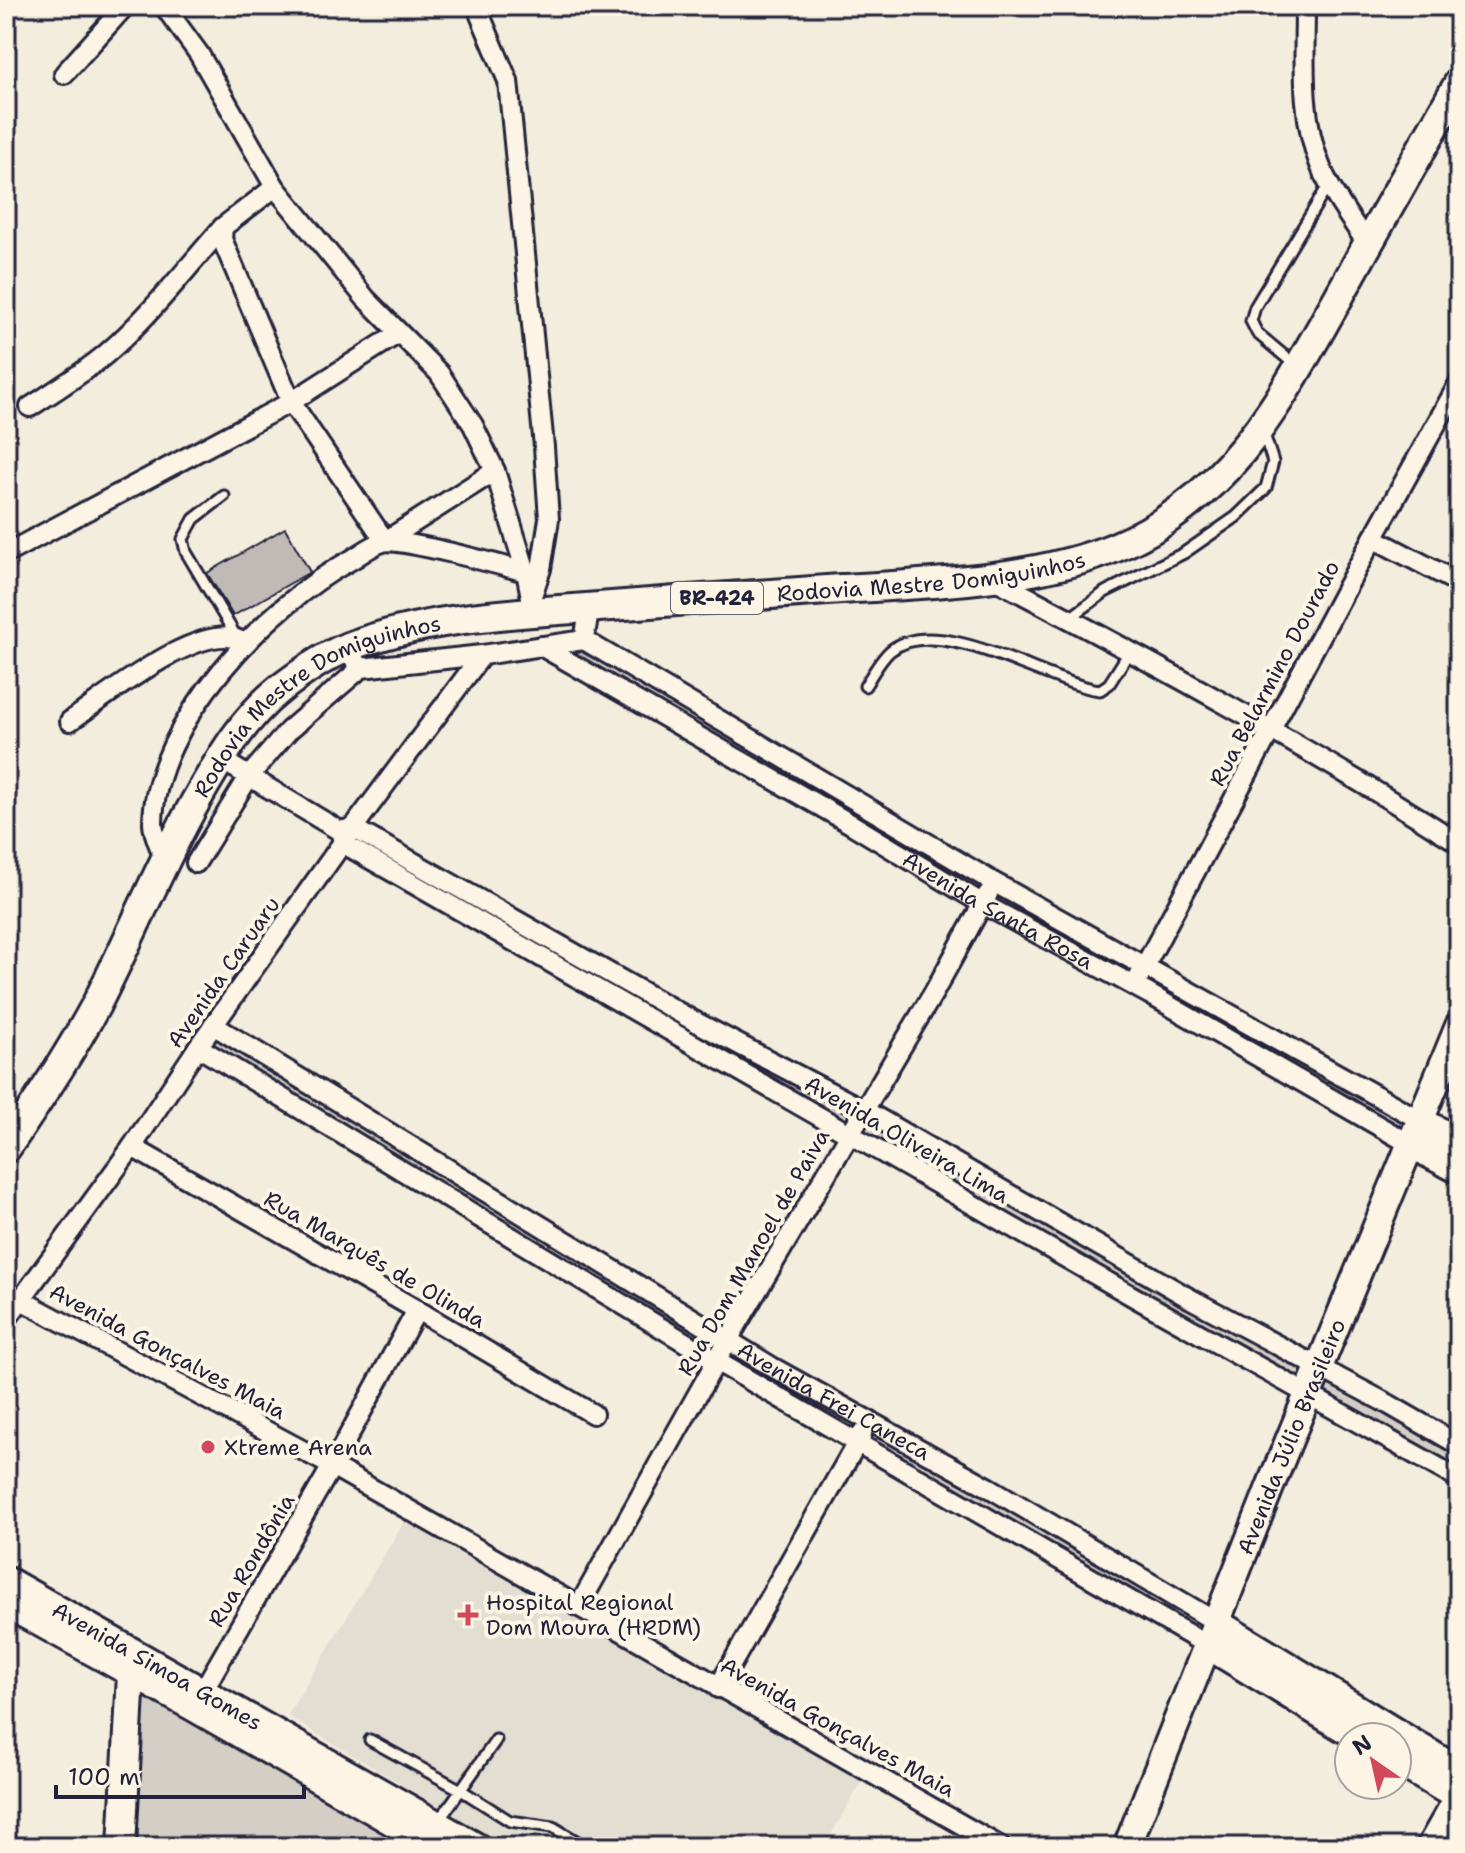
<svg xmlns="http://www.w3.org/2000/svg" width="1465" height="1853" font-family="'Shantell Sans',sans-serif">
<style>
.built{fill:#e3ded2}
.green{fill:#d4cfc6;stroke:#7b7880;stroke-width:2}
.building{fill:#bfbab6;stroke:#22223b;stroke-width:2}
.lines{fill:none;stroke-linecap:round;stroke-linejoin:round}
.lane-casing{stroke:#22223b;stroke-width:15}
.street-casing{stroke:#22223b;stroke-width:24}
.secondary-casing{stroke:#22223b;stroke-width:32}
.primary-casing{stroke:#22223b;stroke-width:34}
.lane{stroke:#fcf5e5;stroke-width:9}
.street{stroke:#fcf5e5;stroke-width:18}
.secondary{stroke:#fcf5e5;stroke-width:26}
.primary{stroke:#fcf5e5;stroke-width:28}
.poi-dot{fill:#d1495b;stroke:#fcf5e5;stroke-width:3}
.labels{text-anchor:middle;stroke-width:8;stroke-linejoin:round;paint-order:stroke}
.shield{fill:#fcf5e5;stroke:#63616e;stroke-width:2}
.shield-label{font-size:20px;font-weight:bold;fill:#22223b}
.street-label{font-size:22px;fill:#22223b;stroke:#fcf5e5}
.poi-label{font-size:22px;fill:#22223b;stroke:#fcf5e5;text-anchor:start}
</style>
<rect width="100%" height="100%" fill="#f3edde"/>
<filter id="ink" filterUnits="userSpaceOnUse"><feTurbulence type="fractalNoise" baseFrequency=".0125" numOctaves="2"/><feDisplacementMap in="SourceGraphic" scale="16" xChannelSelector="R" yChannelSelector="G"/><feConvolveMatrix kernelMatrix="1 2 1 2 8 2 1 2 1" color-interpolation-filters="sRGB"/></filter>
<g filter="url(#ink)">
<path class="built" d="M409 1514 866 1774 824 1847H507L287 1716Z"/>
<path class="green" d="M584 644 580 650 584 654 639 682 988 884 981 897 551 648Z
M350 835 858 1111 848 1129 513 936Z
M996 888 1138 968 1133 980 987 902Z
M1146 972 1414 1118 1408 1139 1140 985Z
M213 1029 722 1341 715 1356 202 1045Z
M866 1115 1314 1369 1307 1388 855 1133Z
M729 1346 864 1422 855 1438 721 1360Z
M1321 1374 1459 1452V1474L1315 1392Z
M872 1427 1207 1620 1203 1638 862 1442Z
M138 1685 426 1847H132Z"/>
<path class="building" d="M285 528 310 572 233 616 207 573Z"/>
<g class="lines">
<g class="lane-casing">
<path id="lane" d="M1294 364 1257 333 1251 321 1255 307 1329 184
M224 496 194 519 183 539 186 552 237 638
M1070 618 1105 592 1184 553 1236 517 1266 488 1273 462 1263 431
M865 686C872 675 880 660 890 651 939 611 1045 683 1100 690L1109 684 1130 651
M370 1740 461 1790 510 1821 553 1827 586 1847
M438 1822 496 1740"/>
</g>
<g class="street-casing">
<g id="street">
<path d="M164 6 199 54 275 187 366 299 439 373 473 425 495 471 526 572 534 612"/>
<path d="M1305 6C1305 59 1300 115 1320 165 1331 193 1351 219 1368 245"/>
<path d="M480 15 508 81 544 447 549 519 541 569 532 596"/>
<path d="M64 74 125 6"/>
<path d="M275 187 223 227 222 239 291 402 385 541 495 471"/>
<path d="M30 407C56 390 82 374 106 354 150 316 185 270 223 227"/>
<path d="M1373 538 1459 583"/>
<path d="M11 551 291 402 399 333"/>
<path d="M992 578C1150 661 1308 747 1459 843"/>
<path d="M584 640 995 883 1420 1120"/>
<path id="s1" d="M541 646 851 824 983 904 1149 994 1410 1144"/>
<path d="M361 668 482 655 584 640 590 607"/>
<path d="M70 721C103 699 207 614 244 643"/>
<path d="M220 759 340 831 344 844 1134 1297 1459 1479"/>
<path d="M340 831 353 828 694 1021 864 1110 1189 1298 1388 1404 1459 1445"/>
<path d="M164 858C160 847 153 834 153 823 154 723 268 605 351 560 361 554 372 545 383 542 398 537 504 566 526 572"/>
<path d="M196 863 250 775 289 730 361 668 346 648"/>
<path d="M1139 977 1373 538 1459 383"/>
<path id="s2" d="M213 1025 772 1367 990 1488 1216 1622"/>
<path d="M198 1047 716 1361 1207 1645"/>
<path d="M132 1147 417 1310 593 1414"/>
<path d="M21 1300 332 1466 1001 1847"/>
<path d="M6 1320 132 1147 198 1047 353 828 482 655"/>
<path d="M579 1606 728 1340 934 992 988 894"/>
<path d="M718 1688 862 1434"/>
<path d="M197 1701 332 1466 417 1310"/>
</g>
</g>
<g class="secondary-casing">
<g id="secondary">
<path d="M1420 1120 1459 1142"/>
<path d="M1410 1144 1459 1170"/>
<path id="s3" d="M6 1580 477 1847"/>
<path d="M6 1604 193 1707 436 1847"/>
<path d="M1216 1622 1459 1771"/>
<path d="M1207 1645 1358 1737"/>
<path d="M1397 1761 1459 1798"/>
<path d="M122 1847 131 1674 137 1660"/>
<path id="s4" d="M1127 1847 1274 1477 1459 1026"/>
<path d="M1430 1847 1459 1796"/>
</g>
</g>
<g class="primary-casing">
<g id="primary">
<path id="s5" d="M6 1148C38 1102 69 1055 96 1005 131 937 159 866 197 799 220 759 243 718 280 689 301 673 323 657 348 647 418 620 498 614 573 609 662 602 752 595 841 589 926 584 1038 580 1116 547 1152 532 1186 508 1214 481 1267 430 1301 363 1337 300 1377 227 1418 155 1459 83"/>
</g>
</g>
<use href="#lane" class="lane"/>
<use href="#street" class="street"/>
<use href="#secondary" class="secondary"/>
<use href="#primary" class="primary"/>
</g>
</g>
<g class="poi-dot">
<circle cx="208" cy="1447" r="8"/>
<path d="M464 1603h8v8h8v8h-8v8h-8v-8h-8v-8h8z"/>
</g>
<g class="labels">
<rect class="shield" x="671" y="582" width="92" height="32" rx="6"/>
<g class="shield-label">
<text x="717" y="605">BR-424</text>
</g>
<g class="street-label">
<text dy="8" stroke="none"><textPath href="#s5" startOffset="1206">Rodovia Mestre Domiguinhos</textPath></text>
<text transform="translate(1274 673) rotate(-62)" y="8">Rua Belarmino Dourado</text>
<text dy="8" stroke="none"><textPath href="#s5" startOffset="558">Rodovia Mestre Domiguinhos</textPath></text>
<text dy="8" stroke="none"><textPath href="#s1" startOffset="528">Avenida Santa Rosa</textPath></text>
<text transform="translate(223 972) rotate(-55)" y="8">Avenida Caruaru</text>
<text transform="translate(907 1139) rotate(30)" y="8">Avenida Oliveira Lima</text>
<text transform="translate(753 1252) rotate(-60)" y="8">Rua Dom Manoel de Paiva</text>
<text transform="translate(375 1259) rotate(30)" y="8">Rua Marquês de Olinda</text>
<text transform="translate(168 1351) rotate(28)" y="8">Avenida Gonçalves Maia</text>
<text dy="8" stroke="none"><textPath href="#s2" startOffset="726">Avenida Frei Caneca</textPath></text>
<text dy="8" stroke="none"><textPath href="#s4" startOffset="442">Avenida Júlio Brasileiro</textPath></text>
<text transform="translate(251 1560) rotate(-60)" y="8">Rua Rondônia</text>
<text dy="8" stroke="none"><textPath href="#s3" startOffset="174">Avenida Simoa Gomes</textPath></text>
<text transform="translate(838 1727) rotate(29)" y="8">Avenida Gonçalves Maia</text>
</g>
<g class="poi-label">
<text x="224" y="1455">Xtreme Arena</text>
<text x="486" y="1610">Hospital Regional<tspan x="486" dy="25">Dom Moura (HRDM)</tspan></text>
</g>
</g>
<rect width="1465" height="1853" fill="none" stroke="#fcf5e5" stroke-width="32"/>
<rect x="16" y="16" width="1433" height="1821" fill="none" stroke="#22223b" stroke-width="3" filter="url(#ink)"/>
<g transform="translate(1373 1761) rotate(326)"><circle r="38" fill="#fcf5e5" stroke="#a5a1a1" stroke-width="2"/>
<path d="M0-6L14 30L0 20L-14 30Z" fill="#d1495b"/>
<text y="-12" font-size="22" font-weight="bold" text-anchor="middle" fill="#22223b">N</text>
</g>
<path d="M56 1785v12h248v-12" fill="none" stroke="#22223b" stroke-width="4"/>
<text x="68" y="1785" font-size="24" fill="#22223b" stroke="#fcf5e5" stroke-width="6" paint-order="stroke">100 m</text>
</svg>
